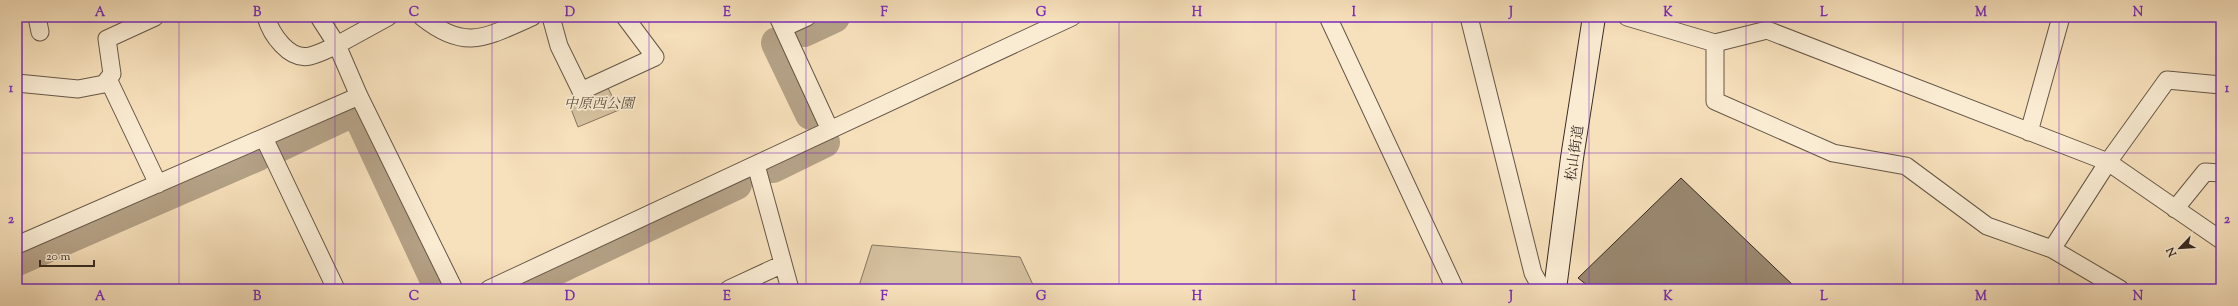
<svg xmlns="http://www.w3.org/2000/svg" width="2238" height="306" font-family="'Sorts Mill Goudy','Noto Serif JP',serif">
<style>
.green{fill:#d6c2a1;stroke:#867660}
.lines{fill:none;stroke-linecap:round;stroke-linejoin:round}
.river{stroke:#b5a287;stroke-width:32}
.building{fill:#9a8971;stroke:#362920}
.street-casing{stroke:#665747;stroke-width:19}
.secondary-casing{stroke:#362920;stroke-width:24}
.street{stroke:#faecd3;stroke-width:17}
.secondary{stroke:#faecd3;stroke-width:22}
.grid{fill:none;stroke:#7b2cbf;stroke-width:1;stroke-opacity:0.55}
.labels{text-anchor:middle;stroke-width:3.5;stroke-linejoin:round;paint-order:stroke}
.park-label{font-size:14px;font-style:italic;fill:#5e4f40;stroke:#faecd3}
.street-label{font-size:14px;fill:#362920;stroke:#faecd3}
.neatline{fill:none;stroke:#7b2cbf;stroke-width:1.5}
.grid-label{font-size:13px;text-anchor:middle;font-weight:bold;fill:#7b2cbf}
</style>
<rect width="100%" height="100%" fill="#f7e1bc"/>
<filter id="stains"><feTurbulence type="fractalNoise" baseFrequency=".005" numOctaves="4"/><feColorMatrix values="0 0 0 0 .2 0 0 0 0 .09 0 0 0 0 .02 0 0 0 .5 -.17"/></filter>
<radialGradient id="worn" r=".72"><stop offset=".6" stop-color="#630" stop-opacity="0"/><stop offset="1" stop-color="#630" stop-opacity=".3"/></radialGradient>
<path class="green" d="M606 84 619 110 578 127 568 101Z
M872 245 1020 257 1035 289H858Z"/>
<g class="lines">
<path class="river" d="M804 31 834 17
M777 43 811 114
M279 146 353 111H357L440 289
M773 167 824 142
M17 260 258 155
M514 289 736 184"/>
</g>
<path class="building" d="M1681 178 1797 289H1592L1578 278Z"/>
<g class="lines">
<g class="street-casing">
<path id="street" d="M37 17 40 32
M266 17C271 34 289 61 310 56 319 54 328 49 337 45L359 96 454 289
M319 17 337 45 388 17
M422 17C466 52 486 37 532 17
M551 17 559 46 581 91 655 57 625 17
M778 17 830 130
M1328 17 1455 289
M1469 17 1533 273 1542 289
M1627 17 1715 43 1767 30 2108 162 2221 240
M783 28 807 17
M1715 43V101L1833 153 1906 166 1987 226 2052 249 2120 289
M108 79 158 184
M17 83 78 89 104 84 112 74 107 39 155 17
M2029 132 2061 17
M264 138 336 289
M756 165 790 289
M2175 209 2205 172 2221 173
M17 245 359 96
M2052 249 2108 162 2167 80 2221 85
M489 289 1072 17
M729 289 783 264"/>
</g>
<g class="secondary-casing">
<path id="secondary" d="M1555 289 1572 158 1594 17"/>
</g>
<use href="#street" class="street"/>
<use href="#secondary" class="secondary"/>
</g>
<path class="grid" d="M179 17V289M335 17V289M492 17V289M649 17V289M806 17V289M962 17V289M1119 17V289M1276 17V289M1432 17V289M1589 17V289M1746 17V289M1903 17V289M2059 17V289M17 153H2221"/>
<g class="labels">
<g class="park-label">
<text x="599" y="108">中原西公園</text>
</g>
<g class="street-label">
<text transform="translate(1574 153) rotate(-82)" y="5">松山街道</text>
</g>
</g>
<rect width="2238" height="306" fill="none" stroke="#f7e1bc" stroke-width="44"/>
<g transform="translate(2180 248) rotate(245)" stroke="#faecd3" stroke-width="3" paint-order="stroke">
<path d="M0-3L7 15L0 10L-7 15Z" fill="#362920"/>
<text y="-6" font-size="11" font-weight="bold" text-anchor="middle" fill="#362920">N</text>
</g>
<path d="M40 260v6h54v-6" fill="none" stroke="#362920" stroke-width="2"/>
<text x="46" y="260" font-size="12" fill="#362920" stroke="#faecd3" stroke-width="3" paint-order="stroke">20 m</text>
<rect x="22" y="22" width="2194" height="262" class="neatline"/>
<g class="grid-label">
<text x="100" y="16">A</text>
<text x="257" y="16">B</text>
<text x="414" y="16">C</text>
<text x="570" y="16">D</text>
<text x="727" y="16">E</text>
<text x="884" y="16">F</text>
<text x="1041" y="16">G</text>
<text x="1197" y="16">H</text>
<text x="1354" y="16">I</text>
<text x="1511" y="16">J</text>
<text x="1668" y="16">K</text>
<text x="1824" y="16">L</text>
<text x="1981" y="16">M</text>
<text x="2138" y="16">N</text>
<text x="11" y="92">1</text>
<text x="2227" y="92">1</text>
<text x="11" y="223">2</text>
<text x="2227" y="223">2</text>
<text x="100" y="300">A</text>
<text x="257" y="300">B</text>
<text x="414" y="300">C</text>
<text x="570" y="300">D</text>
<text x="727" y="300">E</text>
<text x="884" y="300">F</text>
<text x="1041" y="300">G</text>
<text x="1197" y="300">H</text>
<text x="1354" y="300">I</text>
<text x="1511" y="300">J</text>
<text x="1668" y="300">K</text>
<text x="1824" y="300">L</text>
<text x="1981" y="300">M</text>
<text x="2138" y="300">N</text>
</g>
<rect width="100%" height="100%" filter="url(#stains)"/>
<rect width="100%" height="100%" fill="url(#worn)"/>
</svg>
